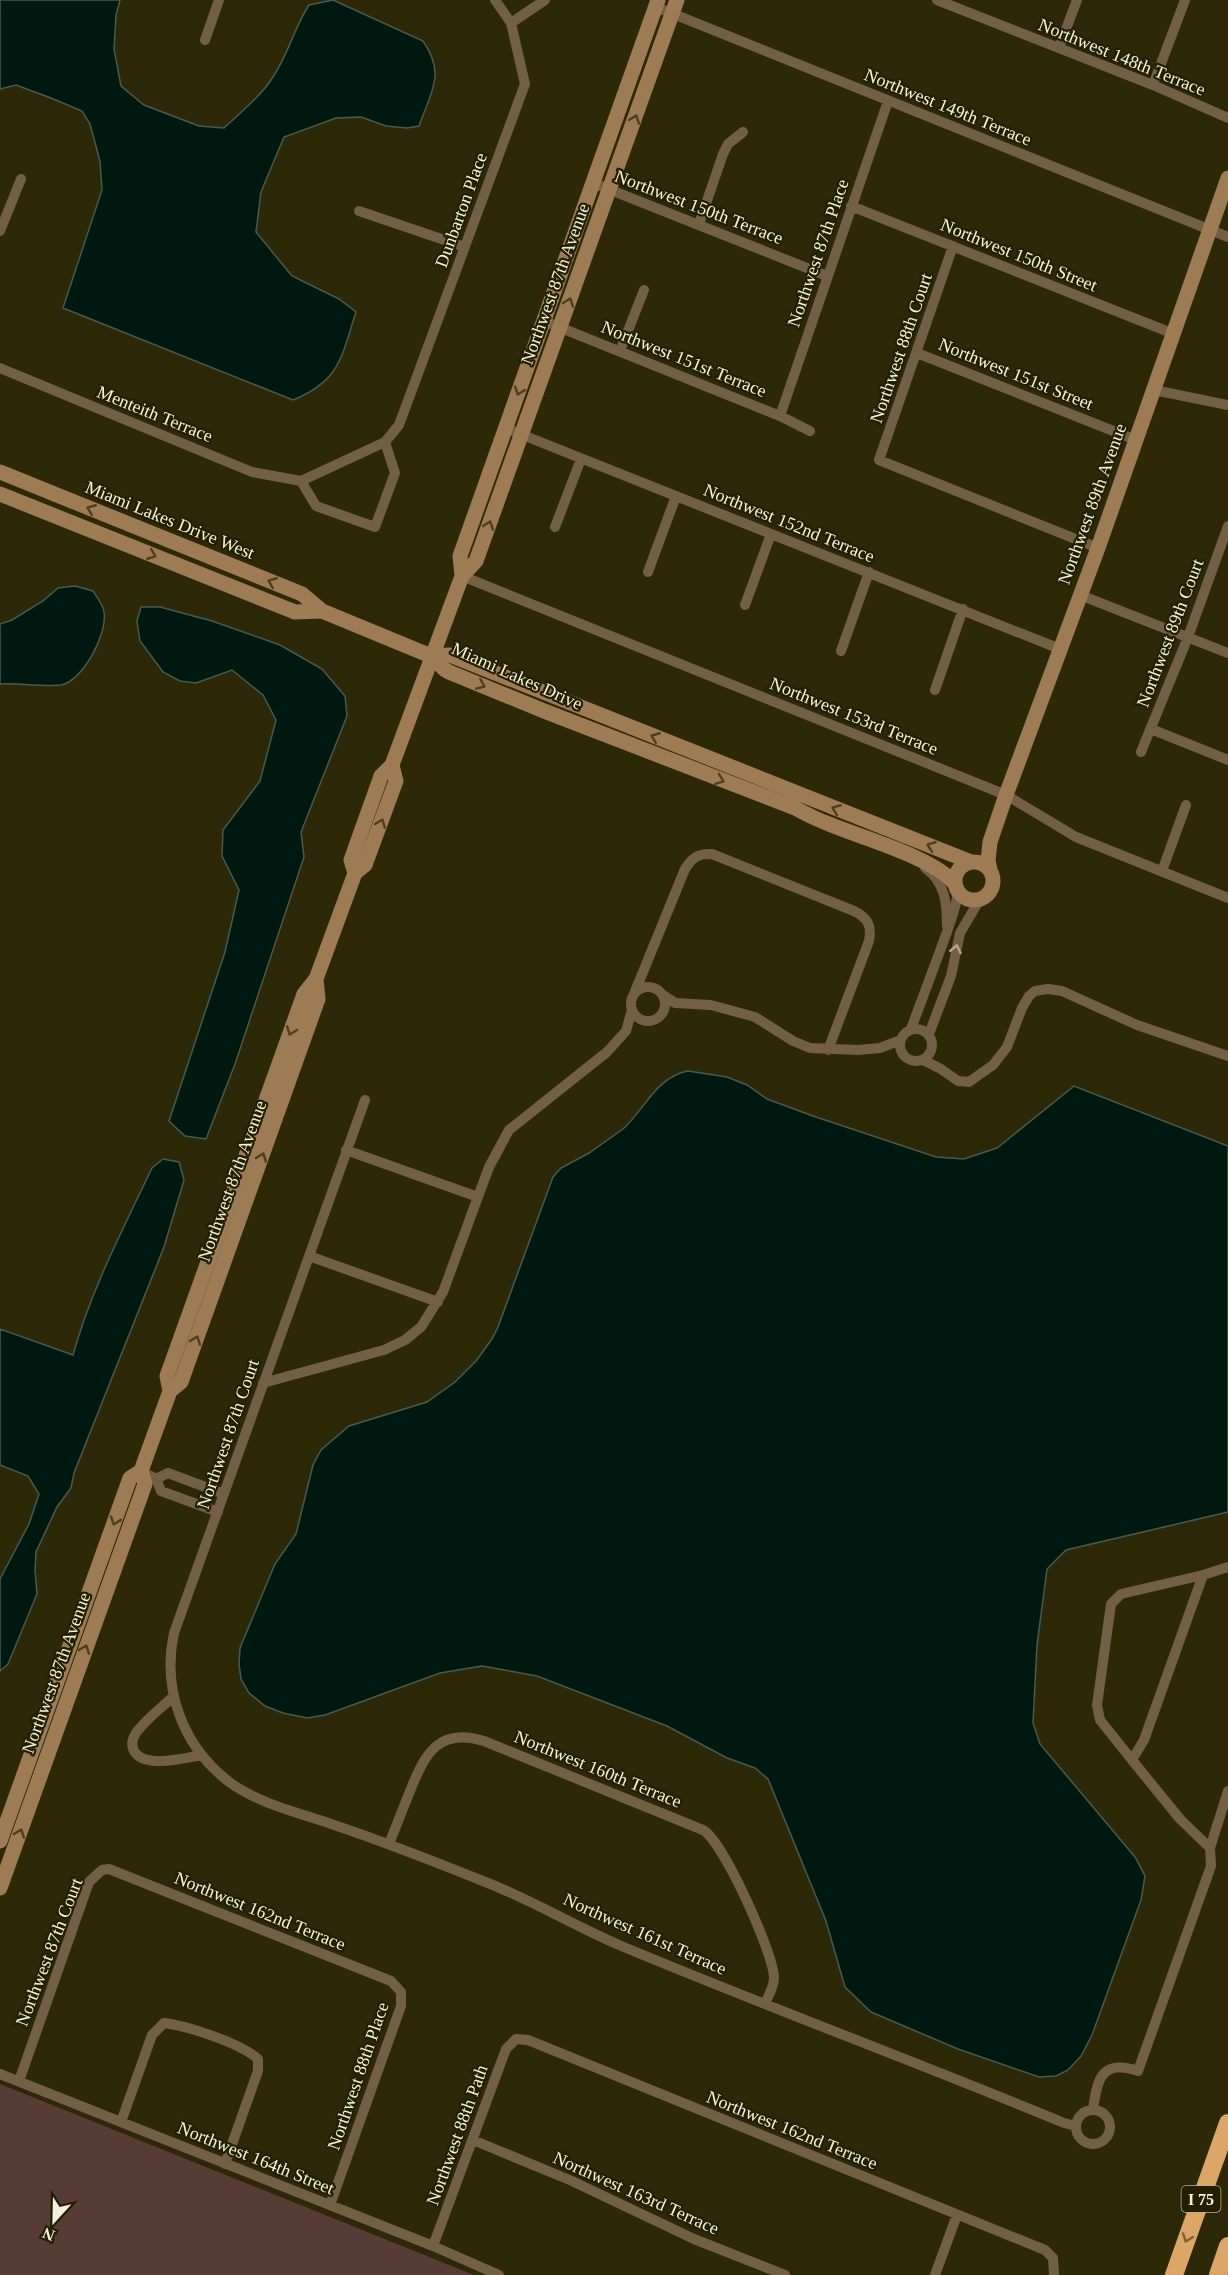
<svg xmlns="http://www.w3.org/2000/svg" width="1228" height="2275" font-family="Georgia,serif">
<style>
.green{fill:#563c35}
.water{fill:#001910;stroke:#495a4e;stroke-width:1.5}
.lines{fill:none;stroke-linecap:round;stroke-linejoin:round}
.street{stroke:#735e46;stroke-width:10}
.secondary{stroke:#9d7b54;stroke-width:15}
.highway{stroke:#dba668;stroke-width:18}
.oneway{stroke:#4e3f1d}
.oneway2{stroke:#b4a892}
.oneway3{stroke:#7f6234}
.labels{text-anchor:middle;stroke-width:4.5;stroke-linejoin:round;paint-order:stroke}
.shield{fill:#231f00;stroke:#b5b39c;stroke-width:1.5}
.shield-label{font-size:16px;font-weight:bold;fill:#f4f2df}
.street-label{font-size:18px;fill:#f4f2df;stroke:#231f00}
</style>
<rect width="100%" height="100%" fill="#2d2908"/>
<path class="green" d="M0 2084 474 2275H0Z"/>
<path class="water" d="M0 0H120L116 15 114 49 121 86 144 105 199 126 224 128C239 114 262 95 273 77 288 55 294 28 309 5L333 0 423 41C446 74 431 92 419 126L407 128 386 126 361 117 336 118 284 137 261 192 256 232 292 276 339 299 356 312C341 357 341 380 293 400L63 308 102 190 100 161 90 124 82 111 51 98 16 85 0 89Z
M75 586 93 591C97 597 103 605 104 612 108 633 83 681 61 685 45 687 18 683 0 684V624L12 620 43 601 58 588Z
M141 607H160L212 621 280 645 322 669 345 696 347 716 301 832 304 857 235 1064 206 1139 185 1136 169 1121 225 952 239 890 222 856 223 830 260 781 276 720 263 695 232 670 196 683 180 681 163 672 140 641 137 621Z
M688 1071 727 1077 747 1085 767 1099 813 1116 936 1157 964 1159 997 1148 1074 1086 1228 1146V1512L1066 1550 1047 1569 1037 1645 1033 1723 1040 1744 1135 1857 1145 1876 1141 1900 1092 2035 1081 2056 1068 2070 1056 2076 1039 2077 958 2049 871 2012 845 1987 826 1921 768 1779 755 1768 727 1758 667 1726 537 1676 482 1666 440 1673 325 1715 307 1718 283 1713 265 1706 249 1693 241 1679 239 1664 240 1648 275 1564 296 1534 313 1465 321 1450 349 1426 427 1402 455 1382 476 1361 492 1339 498 1327 553 1177 561 1168 589 1153 623 1129C645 1109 656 1077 688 1071Z
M163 1159 179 1162 184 1180 164 1247 74 1473 71 1488 57 1507 36 1552 35 1571 37 1594 8 1664 0 1671V1579L29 1524 39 1494 28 1476 0 1465V1329L73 1355C91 1290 123 1229 152 1168Z"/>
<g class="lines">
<path class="street" d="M937 0 1153 85 1228 118
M656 7 1228 237
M511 23 545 0
M205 40 219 0
M1059 48 1077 0
M1153 85 1185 0
M593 183 827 276
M851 206 1174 334
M359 211 465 247
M699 224 723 154 728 144 743 132
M0 231 21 179
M953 246 879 460 1098 548
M544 321 780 416 810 431
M620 351 644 290
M917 353 1136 440
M0 368 252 472 301 481
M1154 390 1228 405
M780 416 888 101
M505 428 1060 649
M301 481 385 442 399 425 525 84 511 23 495 0
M301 481 316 506 375 527 395 473 385 442
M555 527 581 459
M648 572 676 496
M462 576 1006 795 1076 837 1228 898
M1080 595 1228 653
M745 605 771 534
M841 651 869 572
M935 690 963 609
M1151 729 1228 760
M1141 752 1188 637 1228 526
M925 868C945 882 947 903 947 926
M1162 871 1186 805
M631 1004a17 17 0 1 1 34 0a17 17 0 1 1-34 0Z
M634 994 685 869C692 858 698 853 712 854L854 911C868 918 872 926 869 941L828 1050
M663 995 675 1003 711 1005 755 1017 793 1041 810 1048 858 1050 880 1048 901 1040
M900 1045a16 16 0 1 1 32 0a16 16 0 1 1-32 0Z
M911 1029C923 997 935 965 947 932 952 916 956 909 958 891
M929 1034 951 976 960 933 980 899
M923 1060 941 1069 958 1081 969 1082 993 1065 1007 1047 1022 1008 1029 996 1035 991 1048 989 1062 991 1137 1025 1228 1056
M365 1100 174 1633C162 1689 182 1745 228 1781 258 1804 301 1813 337 1826 388 1843 438 1863 488 1883 533 1901 575 1926 619 1945 767 2007 917 2062 1064 2123L1076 2126
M346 1150 478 1197
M309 1256 438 1302
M263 1383 384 1350 405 1340 421 1327 443 1292 489 1167 509 1130 607 1052 626 1031 632 1010
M141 1471 156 1479 161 1491 218 1512
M156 1479 168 1473 224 1494
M173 1697C161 1708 145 1720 136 1733 132 1739 131 1745 134 1751 144 1769 185 1758 202 1755
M1132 1760 1100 1720 1097 1705 1111 1604 1121 1594 1203 1575
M389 1844C396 1826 403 1809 410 1791 425 1754 438 1727 484 1741L703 1830C723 1841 774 1954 774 1978 774 1987 768 1996 765 2004
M1210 1848 1180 1819 1132 1760 1144 1740 1203 1575 1228 1567
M0 2074 433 2246 499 2275
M19 2081 89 1882 102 1870 109 1869 391 1981 401 1992V2006L330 2205
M1093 2110C1097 2078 1102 2059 1138 2071L1211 1866 1210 1848 1228 1791
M1076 2127a17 17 0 1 1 34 0a17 17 0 1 1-34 0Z
M121 2122 152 2035 164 2023C188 2026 240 2043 258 2059V2071L225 2164
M473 2140 572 2181 694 2239 785 2275
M433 2246 506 2049 516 2039 528 2040 1045 2250 1053 2258 1054 2275
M935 2275 957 2215"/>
<path class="secondary" d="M0 472 302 594 322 611 431 656 450 655 971 862
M0 494 295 612 322 611
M462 576 460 556 658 0
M431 656 444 669 449 672 544 711 795 808C806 814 818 820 829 824 862 838 935 858 955 884
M955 881a19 19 0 1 1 38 0a19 19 0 1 1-38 0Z
M990 870 988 861 990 842 1006 795 1098 548 1228 178
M355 873 365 865 396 781 392 765
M170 1391 181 1382 318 999 316 979
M0 1841 130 1478 141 1471
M0 1888 145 1484 141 1471 170 1391 167 1376 304 994 316 979 355 873 351 860 381 776 392 765 462 576 476 561 677 0"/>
<path class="highway" d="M1174 2275 1228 2123
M1218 2275 1228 2246"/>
</g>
<defs><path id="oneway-chevron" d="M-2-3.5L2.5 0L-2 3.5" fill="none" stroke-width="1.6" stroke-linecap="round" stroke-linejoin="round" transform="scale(1.5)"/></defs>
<g class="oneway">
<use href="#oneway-chevron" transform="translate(635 119) rotate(-70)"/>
<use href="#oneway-chevron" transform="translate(569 302) rotate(-70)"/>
<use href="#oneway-chevron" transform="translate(519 391) rotate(110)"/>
<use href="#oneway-chevron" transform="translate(91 509) rotate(-158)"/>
<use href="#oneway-chevron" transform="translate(489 525) rotate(-70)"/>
<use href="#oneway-chevron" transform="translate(152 555) rotate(22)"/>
<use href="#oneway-chevron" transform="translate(272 582) rotate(-158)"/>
<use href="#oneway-chevron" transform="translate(481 685) rotate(23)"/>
<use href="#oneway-chevron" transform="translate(655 737) rotate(-158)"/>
<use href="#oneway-chevron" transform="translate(720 780) rotate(21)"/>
<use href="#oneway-chevron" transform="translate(836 809) rotate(-158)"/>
<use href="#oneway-chevron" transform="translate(381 823) rotate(-70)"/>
<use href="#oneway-chevron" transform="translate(931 846) rotate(-160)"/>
<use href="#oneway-chevron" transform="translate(291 1031) rotate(110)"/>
<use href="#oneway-chevron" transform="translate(262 1157) rotate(-70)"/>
<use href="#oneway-chevron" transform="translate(196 1340) rotate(-70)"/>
<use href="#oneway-chevron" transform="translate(115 1521) rotate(109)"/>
<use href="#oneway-chevron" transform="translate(85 1649) rotate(-70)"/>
<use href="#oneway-chevron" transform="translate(20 1833) rotate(-70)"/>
</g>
<use class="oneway2" href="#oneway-chevron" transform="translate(956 949) rotate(-78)"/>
<use class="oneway3" href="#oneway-chevron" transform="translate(1187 2238) rotate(110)"/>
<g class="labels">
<rect class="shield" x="1181.5" y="2186" width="39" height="26" rx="4.5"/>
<g class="shield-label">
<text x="1201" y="2205">I 75</text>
</g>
<g class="street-label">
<text transform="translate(1122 57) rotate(22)" y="6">Northwest 148th Terrace</text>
<text transform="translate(948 107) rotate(22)" y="6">Northwest 149th Terrace</text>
<text transform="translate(699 207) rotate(21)" y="6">Northwest 150th Terrace</text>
<text transform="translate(461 210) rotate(-70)" y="6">Dunbarton Place</text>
<text transform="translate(818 253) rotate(-71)" y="6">Northwest 87th Place</text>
<text transform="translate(1019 255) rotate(22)" y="6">Northwest 150th Street</text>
<text transform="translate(555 284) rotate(-70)" y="6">Northwest 87th Avenue</text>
<text transform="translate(901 348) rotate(-71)" y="6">Northwest 88th Court</text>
<text transform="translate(684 359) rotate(22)" y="6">Northwest 151st Terrace</text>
<text transform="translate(1016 374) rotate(22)" y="6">Northwest 151st Street</text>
<text transform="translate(155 414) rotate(22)" y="6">Menteith Terrace</text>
<text transform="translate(1092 504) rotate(-70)" y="6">Northwest 89th Avenue</text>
<text transform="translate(170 520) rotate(22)" y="6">Miami Lakes Drive West</text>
<text transform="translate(789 523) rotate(22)" y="6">Northwest 152nd Terrace</text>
<text transform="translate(1170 633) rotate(-69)" y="6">Northwest 89th Court</text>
<text transform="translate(517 676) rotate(24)" y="6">Miami Lakes Drive</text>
<text transform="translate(854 716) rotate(22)" y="6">Northwest 153rd Terrace</text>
<text transform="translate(232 1181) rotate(-70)" y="6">Northwest 87th Avenue</text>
<text transform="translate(228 1434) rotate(-71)" y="6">Northwest 87th Court</text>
<text transform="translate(56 1673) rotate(-70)" y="6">Northwest 87th Avenue</text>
<text transform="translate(598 1769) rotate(22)" y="6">Northwest 160th Terrace</text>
<text transform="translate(260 1911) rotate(22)" y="6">Northwest 162nd Terrace</text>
<text transform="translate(645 1934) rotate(24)" y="6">Northwest 161st Terrace</text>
<text transform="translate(49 1952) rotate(-69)" y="6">Northwest 87th Court</text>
<text transform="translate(358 2076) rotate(-71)" y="6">Northwest 88th Place</text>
<text transform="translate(792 2130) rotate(22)" y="6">Northwest 162nd Terrace</text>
<text transform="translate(457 2135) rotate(-70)" y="6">Northwest 88th Path</text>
<text transform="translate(256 2158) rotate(22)" y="6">Northwest 164th Street</text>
<text transform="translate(636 2193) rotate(24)" y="6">Northwest 163rd Terrace</text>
</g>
</g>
<g transform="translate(54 2221) rotate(202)" stroke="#231f00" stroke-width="4.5" paint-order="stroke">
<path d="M0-4.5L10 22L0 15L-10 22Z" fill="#f4f2df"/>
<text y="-9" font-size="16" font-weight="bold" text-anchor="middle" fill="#f4f2df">N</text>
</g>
</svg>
